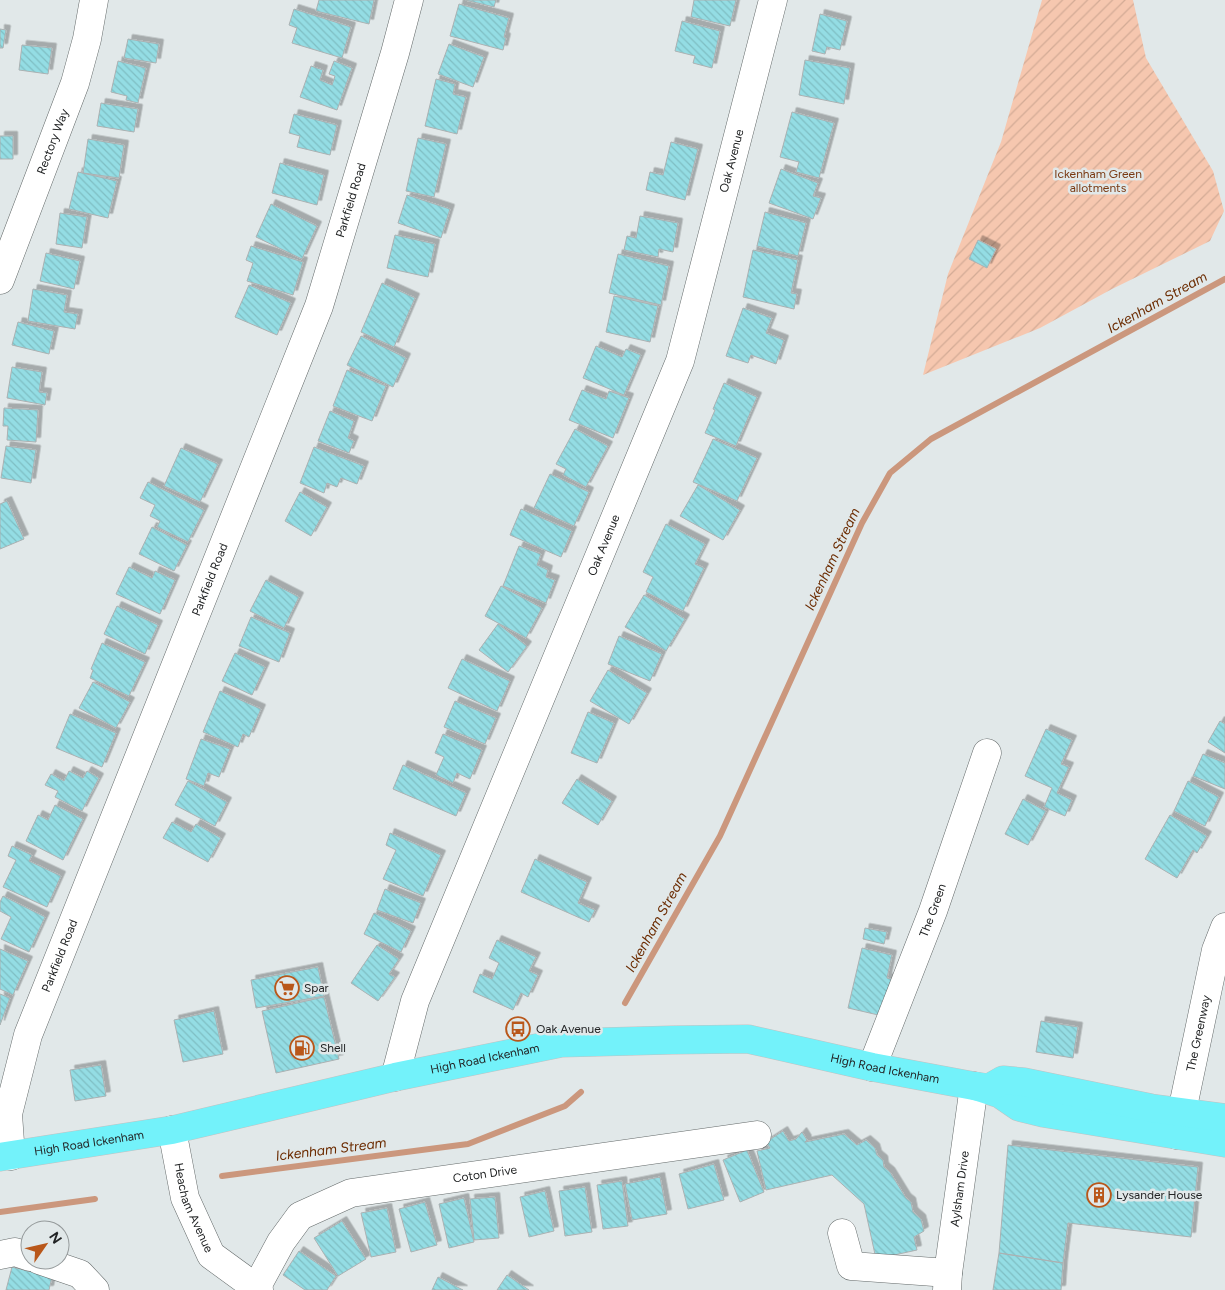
<svg xmlns="http://www.w3.org/2000/svg" width="1225" height="1290" font-family="Figtree,sans-serif">
<style>
.garden{fill:url(#garden-furrows)}
.lines{fill:none;stroke-linecap:round;stroke-linejoin:round}
.stream{stroke:#cb977d;stroke-width:6}
.building{fill:url(#building-back-hatch);stroke:#abb1b2;filter:url(#shadow)}
.minor-casing{stroke:#646a6a;stroke-width:29}
.major-casing{stroke:#c1c2c2;stroke-width:29}
.minor{stroke:#fff;stroke-width:28}
.major{stroke:#73f2fa;stroke-width:28}
.labels{text-anchor:middle;stroke-width:5;stroke-linejoin:round;paint-order:stroke}
.street-label{font-size:12px;fill:#222425;stroke:#e1e8e9}
.park-label{font-size:12px;fill:#793912;stroke:#e1e8e9}
.poi-label{font-size:12px;fill:#222425;stroke:#e1e8e9;text-anchor:start}
.water-label{font-size:14px;font-style:italic;fill:#6b2b00;stroke:#e1e8e9}
</style>
<defs>
<pattern id="garden-furrows" width="10" height="10" patternUnits="userSpaceOnUse" patternTransform="scale(1.25)"><rect width="10" height="10" fill="#f6c7af"/><path d="M-1 1l2-2M0 10L10 0M9 11l2-2" fill="none" stroke="#d3ab96"/></pattern>
<pattern id="building-back-hatch" width="6" height="6" patternUnits="userSpaceOnUse" patternTransform="scale(1.25)"><rect width="6" height="6" fill="#94dde4"/><path d="M-1 5l2 2M0 0l6 6M5-1l2 2" fill="none" stroke="#7fbec3"/></pattern>
<filter id="shadow"><feDropShadow dx="4.5" dy="-4.5" stdDeviation="0" flood-color="#0004"/></filter>
</defs>
<rect width="100%" height="100%" fill="#e1e8e9"/>
<path class="garden" d="M1042 0H1133L1146 58 1213 171 1224 211 1210 241 1112 289 1040 328 923 375 948 274 1001 142Z"/>
<g class="lines">
<path class="stream" d="M625 1003 720 836 862 523 890 473 931 439 1225 279
M222 1176 468 1144 565 1106 581 1092
M0 1212 95 1199"/>
</g>
<path class="building" d="M319 0H374L369 24 316 11Z
M465 0H496L494 7Z
M694 0H736L730 26 691 17Z
M459 4 509 18 504 37 506 38 503 50 450 36Z
M294 9 351 27 342 58 292 43 297 28 289 25Z
M820 14 847 21 840 50 827 47 825 54 812 51Z
M682 21 720 31 712 68 693 63 695 56 675 51Z
M0 29 6 30 3 48H0Z
M128 39 159 44 156 63 124 58Z
M449 44 484 57 473 87 438 74Z
M22 45 52 48 48 74 19 70Z
M805 60 850 68 844 104 799 95Z
M118 61 146 68 138 103 126 100 127 96 111 92Z
M334 61 352 68 337 110 300 97 311 66 323 70 320 80 332 85 335 76 329 74Z
M436 79 455 84 453 94 466 97 457 134 425 126Z
M101 103 138 109 134 132 97 126Z
M792 112 834 123 819 178 796 172 799 162 780 157Z
M294 114 337 125 330 155 297 147 300 136 289 133Z
M0 136H13V159H0Z
M418 138 446 144 434 197 406 191Z
M88 139 124 145 119 178 83 173Z
M671 142 698 149 685 200 646 190 650 172 663 175Z
M280 163 324 175 317 205 272 193Z
M781 169 818 183 813 196 821 198 813 219 769 203Z
M78 172 117 181 108 218 69 209Z
M407 195 450 209 441 238 398 223Z
M271 204 317 226 302 259 256 237Z
M765 212 806 223 798 256 757 246Z
M60 213 87 217 82 248 56 244Z
M640 216 678 223 673 252 659 249 658 257 624 250 627 236 636 238Z
M395 235 435 244 428 277 387 268Z
M978 240 996 249 987 268 969 259Z
M251 246 303 262 293 295 247 281 253 263 246 260Z
M753 250 798 260 791 293 797 294 794 309 743 297Z
M46 253 80 261 74 289 40 281Z
M618 254 669 266 661 305 609 293Z
M382 283 415 298 394 347 361 332Z
M249 285 291 303 277 335 235 317Z
M33 289 67 295 64 312 78 314 75 329 28 321Z
M614 296 658 306 650 342 606 332Z
M743 308 772 318 766 333 784 340 776 364 751 355 748 363 726 356Z
M18 322 54 331 49 354 12 345Z
M361 336 406 358 393 387 347 365Z
M596 346 622 357 626 349 641 355 624 395 583 378Z
M12 367 42 372 39 392 47 393 45 405 7 398Z
M347 370 386 386 372 421 333 406Z
M724 383 757 397 736 446 705 433 715 410 713 409Z
M582 390 606 399 609 391 629 398 613 438 569 420Z
M4 408 38 410 36 442 7 440 8 426H3Z
M330 411 354 421 348 438 354 441 349 453 318 441Z
M575 429 608 446 586 487 563 475 566 469 556 464Z
M713 439 757 458 737 501 693 482Z
M6 446 36 450 31 483 1 478Z
M314 447 364 466 357 484 341 478 337 487 327 483 324 493 300 483Z
M181 448 218 464 200 502 164 486Z
M550 474 589 492 574 526 534 508Z
M148 482 204 510 188 542 157 527 160 521 150 516 155 505 140 498Z
M698 485 740 510 723 540 680 516Z
M300 492 327 507 311 536 285 521Z
M7 501 24 539 0 549V504Z
M521 509 572 531 561 557 510 535Z
M666 524 705 544 695 564 704 568 683 611 646 592 653 577 643 572Z
M152 527 187 545 174 571 139 554Z
M519 546 541 554 537 565 548 570 546 577 555 580 546 603 503 586Z
M129 567 152 578 155 571 175 580 160 614 116 594Z
M266 580 299 597 284 628 250 611Z
M501 586 542 608 526 638 485 616Z
M644 595 685 619 666 651 625 627Z
M117 606 158 625 145 654 104 634Z
M251 617 290 633 279 662 239 646Z
M498 624 527 646 508 672 479 650Z
M619 636 662 654 650 681 608 664Z
M102 643 145 662 129 696 90 678 93 670 91 669Z
M235 653 265 667 252 695 222 681Z
M462 659 510 681 497 711 448 688Z
M608 670 647 693 629 724 590 701Z
M93 682 130 702 116 728 79 708Z
M220 691 261 709 249 737 243 734 238 747 203 732Z
M455 701 496 718 485 744 444 727Z
M588 712 614 723 597 763 571 753Z
M70 714 116 733 102 767 56 748Z
M1220 721 1225 724V753L1208 742Z
M1046 729 1072 740 1061 764 1069 767 1057 793 1072 800 1065 816 1044 807 1052 788 1025 776Z
M443 734 482 750 470 779 457 773 453 783 436 775 444 757 435 753Z
M201 739 230 749 219 777 208 773 204 786 186 779Z
M1203 754 1225 763V789L1193 776Z
M403 765 466 793 456 816 393 789Z
M69 771 83 778 87 771 99 778 82 811 55 797 58 791 45 785 51 774 64 781Z
M577 779 612 801 598 825 562 803Z
M188 781 227 802 215 826 175 805Z
M1188 781 1219 797 1205 826 1174 811Z
M1023 799 1046 811 1028 845 1005 834Z
M55 805 83 819 63 860 26 841 38 815 48 820Z
M1170 815 1207 836 1197 853 1193 850 1177 878 1145 859Z
M172 822 191 832 196 824 221 838 208 862 163 838Z
M390 833 441 855 423 896 383 879 396 850 386 845Z
M12 846 32 855 29 861 61 876 47 907 3 887 16 860 8 856Z
M535 859 587 882 578 903 595 910 589 922 521 892Z
M385 889 421 903 413 923 377 910Z
M3 896 45 917 29 952 1 939 11 917 0 911V902Z
M374 913 411 931 401 952 364 934Z
M865 928 887 932 884 944 863 939Z
M497 940 536 957 529 971 538 975 528 997 521 993 513 1010 473 992 480 974 492 979 499 963 489 958Z
M377 945 399 959 389 974 395 977 378 1001 351 983Z
M862 948 892 955 887 978 895 980 887 1017 848 1008Z
M0 949 28 961 13 995 0 989Z
M318 967 324 996 256 1008 251 980Z
M0 994 10 998 0 1025Z
M324 997 339 1059 276 1073 262 1011Z
M214 1011 223 1054 183 1062 174 1020Z
M1041 1021 1078 1027 1073 1058 1036 1052Z
M101 1065 106 1096 75 1101 70 1070Z
M783 1131 789 1141 796 1139 802 1132 807 1140 805 1142 844 1134 857 1145 866 1140 875 1148 877 1155 883 1160 884 1167 890 1172 906 1198 911 1202 913 1212 921 1219 924 1231 914 1237 917 1250 876 1259 864 1204 832 1175 766 1190 757 1151 770 1148 766 1142Z
M1008 1145 1198 1167 1191 1237 1068 1223 1063 1263 999 1253Z
M747 1150 764 1192 740 1202 723 1160Z
M714 1164 724 1200 688 1209 679 1174Z
M660 1177 667 1214 632 1220 625 1184Z
M622 1181 628 1226 603 1229 597 1185Z
M585 1187 592 1232 565 1236 559 1191Z
M545 1191 554 1231 529 1237 520 1197Z
M495 1197 499 1238 474 1240 470 1199Z
M464 1198 474 1242 449 1248 439 1204Z
M425 1202 437 1245 411 1252 399 1209Z
M387 1208 396 1252 371 1257 361 1213Z
M342 1221 366 1259 338 1276 314 1238Z
M299 1251 336 1276 327 1290H305L283 1275Z
M999 1253 1063 1263 1061 1290H993Z
M12 1267 52 1277 49 1290H6Z
M507 1275 529 1290H497Z
M438 1277 463 1290H432Z"/>
<g class="lines">
<g class="minor-casing">
<g id="minor">
<path id="s1" d="M0 280 75 83 87 39 94 0"/>
<path id="s2" d="M872 1067 933 911 987 753"/>
<path id="s3" d="M395 1077 415 1001 680 361 773 0"/>
<path id="s4" d="M172 1130 185 1198 211 1255 259 1290"/>
<path id="s5" d="M1177 1135 1216 950 1225 927"/>
<path id="s6" d="M11 1156 8 1114 28 1035 319 306 395 53 409 0"/>
<path d="M842 1233 851 1266 948 1273"/>
<path d="M0 1255 15 1252 30 1257"/>
<path d="M39 1260 80 1274 95 1290"/>
<path id="s7" d="M255 1290 281 1242 300 1216 351 1193 757 1135"/>
<path id="s8" d="M947 1290 948 1273 974 1086"/>
</g>
</g>
<g class="major-casing">
<g id="major">
<path d="M975 1086 1000 1094 1019 1107 1043 1113 1225 1143"/>
<path id="s9" d="M0 1157 172 1130 395 1077 561 1043 672 1040 748 1039 872 1067 974 1086 989 1088 1003 1080 1024 1082 1151 1108 1225 1118"/>
</g>
</g>
<use href="#minor" class="minor"/>
<use href="#major" class="major"/>
</g>
<defs>
<g id="supermarket-ring" transform="scale(1.25)"><circle r="9.5" fill="#e1e8e9" stroke="#b9571a" stroke-width="1.5"/><path d="M-6-5.5h2.5l.6 2H6L4.5 2H-2.5L-4.4-4H-6ZM-1.5 3.2a1.3 1.3 0 1 0 .1 0ZM3 3.2a1.3 1.3 0 1 0 .1 0Z" fill="#b9571a"/></g>
<g id="bus-ring" transform="scale(1.25)"><circle r="9.5" fill="#e1e8e9" stroke="#b9571a" stroke-width="1.5"/><path d="M-5-6H5V4H4V6H2V4H-2V6H-4V4H-5ZM-3.5-4V0h7V-4ZM-3.5 1.2v1.5H-2V1.2ZM2 1.2v1.5H3.5V1.2Z" fill="#b9571a"/></g>
<g id="fuel-ring" transform="scale(1.25)"><circle r="9.5" fill="#e1e8e9" stroke="#b9571a" stroke-width="1.5"/><path d="M-5.5-6h7V0h2V4h1.3V-2.5L3-4.5l.8-.8L6-3V5H2.5V1h-1V6h-7ZM-4.2-4.7v3.2H.2V-4.7Z" fill="#b9571a"/></g>
<g id="building-ring" transform="scale(1.25)"><circle r="9.5" fill="#e1e8e9" stroke="#b9571a" stroke-width="1.5"/><path d="M-4-6H4V6H1V3H-1V6H-4ZM-2.5-4.3h1.7v1.8h-1.7ZM.8-4.3h1.7v1.8H.8ZM-2.5-1h1.7V.8h-1.7ZM.8-1h1.7V.8H.8Z" fill="#b9571a"/></g>
</defs>
<g fill-rule="evenodd">
<use href="#supermarket-ring" x="287" y="988"/>
<use href="#bus-ring" x="518" y="1029"/>
<use href="#fuel-ring" x="302" y="1048"/>
<use href="#building-ring" x="1099" y="1195"/>
</g>
<g class="labels">
<g class="street-label">
<text dy="4" stroke="none"><textPath href="#s1" startOffset="148">Rectory Way</textPath></text>
<text dy="4" stroke="none"><textPath href="#s3" startOffset="978">Oak Avenue</textPath></text>
<text dy="4" stroke="none"><textPath href="#s6" startOffset="1019">Parkfield Road</textPath></text>
<text dy="4" stroke="none"><textPath href="#s3" startOffset="572">Oak Avenue</textPath></text>
<text dy="4" stroke="none"><textPath href="#s6" startOffset="614">Parkfield Road</textPath></text>
<text dy="4" stroke="none"><textPath href="#s2" startOffset="168">The Green</textPath></text>
<text dy="4" stroke="none"><textPath href="#s6" startOffset="209">Parkfield Road</textPath></text>
<text dy="4" stroke="none"><textPath href="#s5" startOffset="104">The Greenway</textPath></text>
<text dy="4" stroke="none"><textPath href="#s9" startOffset="495">High Road Ickenham</textPath></text>
<text dy="4" stroke="none"><textPath href="#s9" startOffset="900">High Road Ickenham</textPath></text>
<text dy="4" stroke="none"><textPath href="#s9" startOffset="90">High Road Ickenham</textPath></text>
<text dy="4" stroke="none"><textPath href="#s7" startOffset="278">Coton Drive</textPath></text>
<text dy="4" stroke="none"><textPath href="#s8" startOffset="102">Aylsham Drive</textPath></text>
<text dy="4" stroke="none"><textPath href="#s4" startOffset="81">Heacham Avenue</textPath></text>
</g>
<g class="park-label">
<text x="1098" y="178">Ickenham Green<tspan x="1098" dy="14">allotments</tspan></text>
</g>
<g class="poi-label">
<text x="304" y="992">Spar</text>
<text x="536" y="1033">Oak Avenue</text>
<text x="320" y="1052">Shell</text>
<text x="1116" y="1199">Lysander House</text>
</g>
<g class="water-label">
<text transform="translate(1157 302) rotate(-29)" y="5">Ickenham Stream</text>
<text transform="translate(832 559) rotate(-65)" y="5">Ickenham Stream</text>
<text transform="translate(656 922) rotate(-61)" y="5">Ickenham Stream</text>
<text transform="translate(331 1149) rotate(-7)" y="5">Ickenham Stream</text>
</g>
</g>
<g transform="translate(45 1245) rotate(56)"><circle r="24" fill="#e1e8e9" stroke="#959a9b"/>
<path d="M0-4L9 19L0 12L-9 19Z" fill="#b9571a"/>
<text y="-8" font-size="14" font-weight="bold" text-anchor="middle" fill="#222425">N</text>
</g>
</svg>
